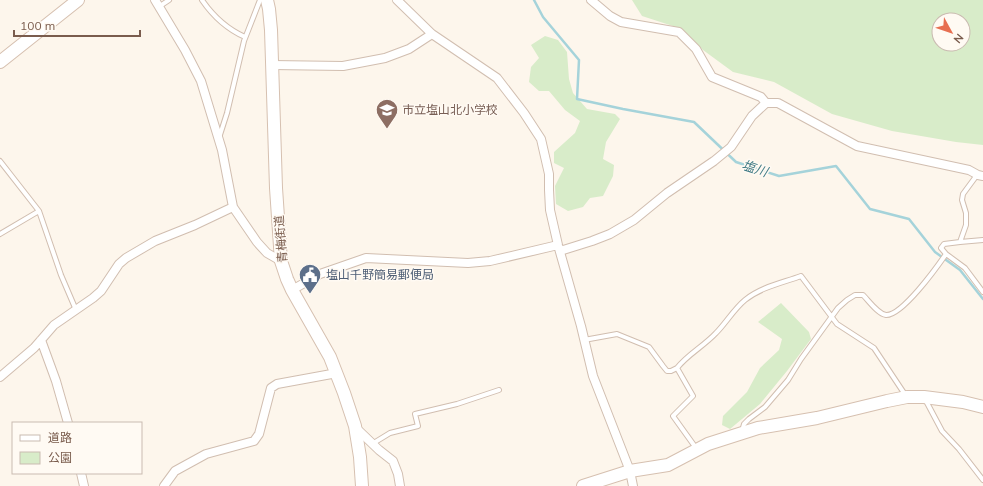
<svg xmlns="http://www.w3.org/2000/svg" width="983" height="486" font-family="Mulish,'Noto Sans JP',sans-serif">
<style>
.green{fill:#d8ecc9;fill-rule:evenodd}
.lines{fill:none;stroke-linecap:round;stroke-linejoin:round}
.stream{stroke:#a5d3da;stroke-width:2.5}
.lane-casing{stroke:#d1beb0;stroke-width:6}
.street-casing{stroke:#d1beb0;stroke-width:10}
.secondary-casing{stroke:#d6c0b0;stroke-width:14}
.lane{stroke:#fff;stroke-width:4}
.street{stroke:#fff;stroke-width:8}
.secondary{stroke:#fff;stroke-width:12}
.labels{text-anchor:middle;stroke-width:3;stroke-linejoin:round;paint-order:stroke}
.education-label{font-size:12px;fill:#785e54;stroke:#fffaf3;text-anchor:start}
.street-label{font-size:12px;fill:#7a5c4d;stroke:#fffaf3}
.service-label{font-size:12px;fill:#4e5e75;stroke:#fffaf3;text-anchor:start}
.water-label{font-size:13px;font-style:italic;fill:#437c86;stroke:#fffaf3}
</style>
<rect width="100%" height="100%" fill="#fdf6ec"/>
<path class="green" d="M632 0H983V145L956 142 892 131 832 114 774 82 733 72 703 50 679 28 642 16ZM939 20H963V44H939Z
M545 36 558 40 567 52 569 79 573 93 587 109 615 114 620 119 606 142 603 159 614 165 613 176 603 196 590 198 583 207 568 211 556 204 555 186 564 168 554 163V152L575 133 580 121 565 110 549 91H539L529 82 531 67 539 58 531 45Z
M781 303 809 332 811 339 787 371 760 404 730 429 722 425 723 416 747 392 760 368 779 350 782 339 758 322Z"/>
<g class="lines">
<path class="stream" d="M534 0 543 17 579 60 577 99 623 109 694 122 736 162 779 176 836 166 870 209 909 219 935 252 960 270 983 299"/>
<g class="lane-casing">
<path id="lane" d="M202 0C213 16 227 29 245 37
M160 6 169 0
M219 138 227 113 244 41 260 0
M0 161 39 211 61 275 76 310
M0 234 39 211
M960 242 983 240
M946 254 965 268 983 292
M584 340 617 334 649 347 663 366 667 371H671L677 368
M925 399 942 431 959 449 983 480
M742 431 744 424 749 419 765 407 788 380 801 359 838 308 847 300 855 295H863C869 301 878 314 886 315 902 316 937 267 946 254L941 248 944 244 960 242 966 225V213L962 200 963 194 977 175
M372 444 390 433 418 426 415 414 457 404 499 390
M696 448 673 416 693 396 677 368C688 354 704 346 716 333 726 323 734 309 745 300 761 287 782 283 801 276L837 324 874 348 906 396"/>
</g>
<g class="street-casing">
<path id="street" d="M155 0 185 50 201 81 222 150 233 207 257 242 267 253 281 261
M397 0 432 34 497 78 524 113 541 139 549 174V190L550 210 558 245 581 326 593 376 630 471 633 486
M591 0 610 16 621 22 679 32 696 49 712 77 761 97 766 103
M272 65 343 66 385 58 409 49 432 34
M560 251 592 241 610 234 634 220 667 193 714 161 731 147 752 116 766 103H778L857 146 969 170 978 175 983 176
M292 290 320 274 366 258 468 263 490 261 558 245
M41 340 56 381 68 423
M0 377 34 348 54 325 93 298 101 291 119 264 126 258 155 241 195 225 233 207
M355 427 379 450 393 461 398 474 400 486
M81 473 84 486
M164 486 175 471 206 454 254 441 259 434 271 388 277 384 337 373"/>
</g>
<g class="secondary-casing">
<path id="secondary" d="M267 0 269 9 271 30 276 188 281 261 287 279 292 290 330 357 344 393 355 426 360 457 362 486
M0 62 78 0
M583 486 630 471 668 465 708 444 758 428 817 418 887 401 907 397H924L963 402 983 407"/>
</g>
<use href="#lane" class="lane"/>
<use href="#street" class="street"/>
<use href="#secondary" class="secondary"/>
</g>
<defs>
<g id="school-pin" transform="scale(1.15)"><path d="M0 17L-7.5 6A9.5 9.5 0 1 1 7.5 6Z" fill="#8d6e63" stroke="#fffaf3"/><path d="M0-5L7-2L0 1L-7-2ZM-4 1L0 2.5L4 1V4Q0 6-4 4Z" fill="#fff"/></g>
<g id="civic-pin" transform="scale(1.15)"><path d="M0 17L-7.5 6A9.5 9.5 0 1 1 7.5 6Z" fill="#5c6f8a" stroke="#fffaf3"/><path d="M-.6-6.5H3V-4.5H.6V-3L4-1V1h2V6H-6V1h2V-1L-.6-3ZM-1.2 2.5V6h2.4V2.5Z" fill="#fff"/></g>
</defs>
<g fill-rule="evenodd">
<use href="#school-pin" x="387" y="110"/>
<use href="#civic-pin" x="310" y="275"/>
</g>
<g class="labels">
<g class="education-label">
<text x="402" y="114">市立塩山北小学校</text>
</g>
<g class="street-label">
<text transform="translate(281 239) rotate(-95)" y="4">青梅街道</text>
</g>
<g class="service-label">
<text x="326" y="279">塩山千野簡易郵便局</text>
</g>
<g class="water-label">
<text transform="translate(755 168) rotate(18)" y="5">塩川</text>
</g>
</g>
<rect x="12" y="422" width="130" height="52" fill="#fffaf3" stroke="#cabbb1"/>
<rect x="20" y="435" width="20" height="6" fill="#ffffff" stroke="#cabbb1"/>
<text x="48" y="442" font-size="12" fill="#7a5c4d">道路</text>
<rect x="20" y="452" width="20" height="12" fill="#d8ecc9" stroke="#cabbb1"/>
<text x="48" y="462" font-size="12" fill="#7a5c4d">公園</text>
<g transform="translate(951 32) rotate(130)"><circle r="19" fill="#fffaf3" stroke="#cabbb1"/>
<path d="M0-3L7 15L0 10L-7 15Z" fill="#e76f51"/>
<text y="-6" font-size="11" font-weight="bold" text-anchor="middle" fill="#7a5c4d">N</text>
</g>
<path d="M14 30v6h126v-6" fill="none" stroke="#7a5c4d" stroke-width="2"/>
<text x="20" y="30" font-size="12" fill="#7a5c4d" stroke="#fffaf3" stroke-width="3" paint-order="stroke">100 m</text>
</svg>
